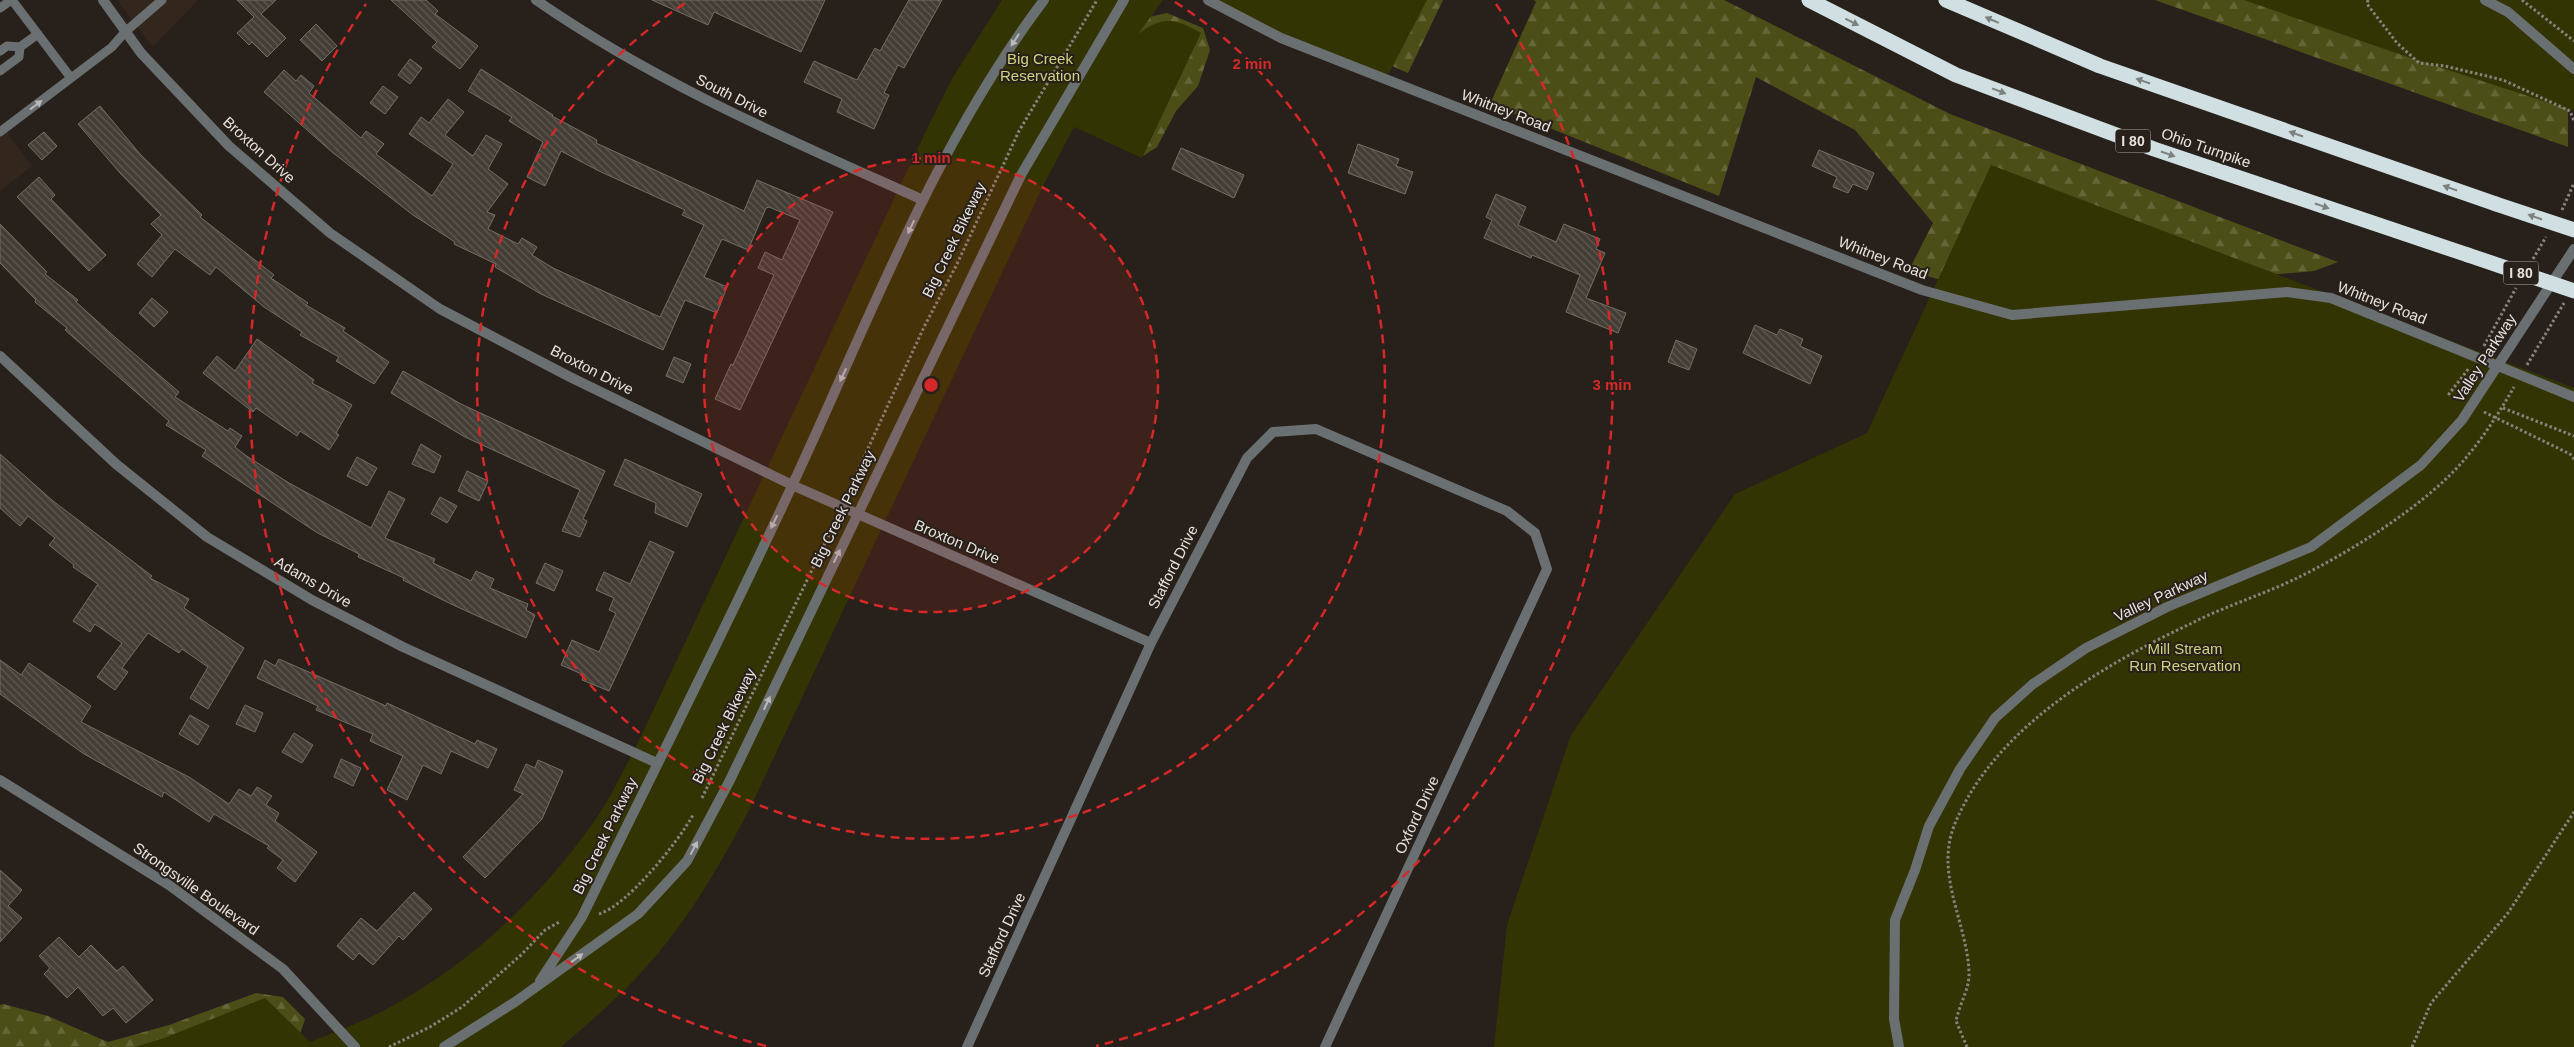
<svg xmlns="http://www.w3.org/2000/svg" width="2574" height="1047" font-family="Arial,sans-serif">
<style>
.built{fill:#33261c}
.forest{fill:url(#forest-firs)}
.park{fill:#333404}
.building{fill:url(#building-back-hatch);stroke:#756e65}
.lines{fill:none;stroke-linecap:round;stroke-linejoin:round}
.path{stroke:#89827d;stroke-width:3;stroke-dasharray:2.5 2.5;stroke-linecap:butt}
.service{stroke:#6a7071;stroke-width:9}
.minor{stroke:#6a7071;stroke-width:10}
.tertiary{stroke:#6a7071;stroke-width:10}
.motorway{stroke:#d0dfe1;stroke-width:15}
.motorway-bridge{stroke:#d0dfe1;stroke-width:15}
.oneway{fill:#7c807e}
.oneway2{fill:#bcbab8}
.ring{fill:none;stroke:#d62828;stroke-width:2.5;stroke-dasharray:9 6}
.labels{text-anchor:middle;stroke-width:4;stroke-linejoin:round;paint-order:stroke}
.shield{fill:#28201a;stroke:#aea8a3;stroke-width:1}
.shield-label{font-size:14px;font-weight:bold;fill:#e8e2de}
.park-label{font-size:15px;fill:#cfd381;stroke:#28201a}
.street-label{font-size:15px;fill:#e8e2de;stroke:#28201a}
.centre{fill:#d62828;stroke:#28201a;stroke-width:2.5}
.ring-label{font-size:15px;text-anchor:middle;font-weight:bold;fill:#d62828;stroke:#28201a;stroke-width:4;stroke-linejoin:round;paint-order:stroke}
</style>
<defs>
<pattern id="forest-firs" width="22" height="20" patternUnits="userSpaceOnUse" patternTransform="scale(1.25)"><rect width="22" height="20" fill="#4c4e18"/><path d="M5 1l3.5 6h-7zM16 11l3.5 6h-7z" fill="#666739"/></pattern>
<pattern id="building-back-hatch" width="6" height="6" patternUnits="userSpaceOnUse" patternTransform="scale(1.25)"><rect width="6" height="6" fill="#443d35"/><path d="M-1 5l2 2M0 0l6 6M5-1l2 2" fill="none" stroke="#5f5952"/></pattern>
</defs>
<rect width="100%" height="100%" fill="#28201a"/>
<path class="built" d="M117 0H198L153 47Z
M0 123 32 166 0 191Z"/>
<path class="forest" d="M1253 0H1443L1408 73 1307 29Z
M1534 0H1724L1950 114 2338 262 2314 271 2201 281 1953 284 1909 270 1933 223 1855 130 1756 77 1719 196 1490 104 1536 2Z
M2155 0H2440L2568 91V147Z
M1167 13 1203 28 1210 50 1198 86 1176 111 1157 147 1143 156 1136 20Z
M256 993 283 997 305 1019 296 1047H0V1005L3 1004 48 1016 108 1042 169 1025Z"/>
<path class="park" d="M1002 0H1163L1138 34C1163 16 1174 18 1201 33L1142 158 1074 127 1042 188 751 806C716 874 675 943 618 996 600 1014 580 1030 561 1047H135L164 1038 265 998 310 1042C334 1032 360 1023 383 1011 469 965 539 900 595 820 610 799 621 774 634 751L925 133 953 77Z
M1213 0H1427L1386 79 1268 33Z
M2244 0H2574V111L2399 54Z
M1991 165 2574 388V1047H1494L1507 925 1571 735 1735 494 1867 433Z"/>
<path class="building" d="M237 0H276L261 14 286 38 267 57 252 42 249 45 237 33 254 17Z
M391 0H426L438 11 435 14 478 46 460 69 432 47 437 42Z
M652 0H825L801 52 714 12 708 25Z
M909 0H942L904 68 898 65 884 93 889 95 874 129 837 112 842 99 804 82 814 61 857 80 875 48 880 51Z
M316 24 337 46 322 61 300 40Z
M410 59 422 68 410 84 398 75Z
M481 69 553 115 552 116 597 140 596 143 744 211 757 180 833 212 740 410 715 399 731 364 733 365 774 275 758 268 765 252 782 260 800 220 769 207 766 208 748 250 722 239 704 277 727 287 717 313 685 300 663 350 541 294 495 267 496 264 454 244 455 242 413 215 332 152 264 92 284 70 296 81 301 75 314 86 309 93 361 138 366 131 384 144 376 154 432 196 453 164 409 134 421 117 429 123 448 99 464 112 445 135 473 156 486 135 502 144 488 169 508 184 487 212 495 215 488 229 518 244 522 238 537 247 532 255 553 268 660 317 704 225 682 215 685 210 599 171 561 151 545 186 527 177 543 142 509 121 512 117 468 91Z
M383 86 398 97 385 114 370 103Z
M100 106 140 154 202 215 200 217 274 275 271 278 308 303 306 305 345 328 343 331 389 362 374 384 336 361 339 357 300 335 302 332 264 307 216 267 210 275 175 249 152 277 137 264 162 235 151 224 161 215 120 173 78 124Z
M44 132 57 146 42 160 28 145Z
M1358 144 1399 159 1396 166 1413 172 1405 194 1348 173Z
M1181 148 1244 175 1234 198 1172 169Z
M1819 150 1874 173 1867 190 1853 184 1848 193 1833 187 1837 177 1812 166Z
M39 177 55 195 51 199 106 255 89 271 17 197Z
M1496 194 1526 207 1518 225 1556 242 1564 224 1600 239 1596 249 1605 253 1586 298 1626 313 1618 333 1566 312 1580 275 1532 255 1531 258 1484 238 1492 220 1486 217Z
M0 224 47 272 45 274 78 300 76 302 117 339 179 392 175 397 228 431 230 428 242 436 235 447 245 455 289 483 371 528 389 491 405 499 385 538 435 559 433 563 471 581 476 571 494 579 490 588 528 604 526 610 535 615 526 638 451 604 403 580 404 578 358 557 359 554 316 532 202 456 206 450 166 425 169 421 65 330 67 328 35 302 36 300 0 263Z
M152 298 168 312 154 327 139 313Z
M1755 325 1777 335 1780 329 1803 339 1800 346 1822 356 1810 384 1743 353Z
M257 339 314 380 312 383 352 405 336 433 339 435 329 450 300 431 297 436 256 408 253 412 203 373 217 356 235 371Z
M1676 340 1697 349 1689 370 1668 362Z
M674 357 691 364 683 383 666 376Z
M403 371 461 404 605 471 583 519 587 521 580 537 562 531 580 490 465 437 391 393Z
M421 444 441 456 434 473 412 464Z
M0 454 53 501 152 576 150 578 189 599 184 608 244 648 208 709 190 698 208 667 182 649 179 653 148 633 122 668 128 672 115 690 97 677 122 643 95 624 90 632 73 621 98 584 73 567 74 565 49 545 55 538 28 516 20 526 0 508Z
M357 457 377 468 367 486 347 476Z
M625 459 702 494 687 527 655 513 656 503 614 485Z
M467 471 488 481 479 501 458 491Z
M440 497 457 506 447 523 431 514Z
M650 541 674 552 609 691 582 680 584 675 561 665 572 640 599 652 616 613 609 610 614 598 596 590 604 572 630 584Z
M545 563 563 571 554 591 536 583Z
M279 659 386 706 387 703 475 744 477 740 497 749 488 768 451 751 441 774 423 765 407 800 387 790 403 756 370 741 373 734 316 710 318 706 257 678 265 660 275 666Z
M0 660 21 675 29 663 91 706 81 722 189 777 229 804 239 789 251 796 257 787 272 796 266 805 279 813 275 821 317 852 295 882 277 868 283 860 267 848 269 846 214 814 209 822 164 792 162 797 84 754 0 694Z
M245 705 263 713 255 732 236 724Z
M190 715 209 726 198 745 179 734Z
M294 733 313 745 302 763 282 752Z
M341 759 361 768 353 786 334 777Z
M538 760 563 771 542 819 485 878 463 857 523 794 514 790 526 764 535 768Z
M0 870 22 890 8 906 22 918 0 942Z
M414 892 432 909 403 940 399 936 373 965 359 953 353 960 337 946 361 918 377 931Z
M59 937 79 957 91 945 117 971 123 966 153 1000 126 1023 113 1008 103 1016 78 987 67 998 44 974 50 968 39 956Z"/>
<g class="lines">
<path class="path" d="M2368 0 2367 4 2397 43 2419 63 2445 66 2503 80 2570 111 2574 121
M2522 0 2574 41
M2562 210 2574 183
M2533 259 2546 237
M2484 346 2516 288
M2527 365 2564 303
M2459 399 2449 394 2469 368
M2503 408 2574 436
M2484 412 2570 454 2574 459
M847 494 924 327 957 264 1019 131 1097 0
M702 798 837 518
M599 914C628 905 678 842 693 815
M389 1047 430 1027 462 1007 521 955 545 930 561 921
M1967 1047 1956 1021C1959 1005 1970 988 1969 972 1967 923 1935 875 1954 826 1992 730 2101 666 2190 624 2223 607 2259 596 2293 580 2347 554 2425 506 2464 460 2483 438 2499 413 2514 387
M2412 1047 2431 1003 2508 913 2574 812"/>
<path class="service" d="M12 0 71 78
M0 8 11 0
M0 51 7 46 20 47 38 34
M0 71 19 57 20 47
M0 132 112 47 125 32 162 0"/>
<path class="minor" d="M103 0 141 53 229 146 330 233 440 309 570 377 792 485 1151 643
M536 0C657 84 790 140 923 200
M0 356 116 464 207 537 312 600 403 647 657 763
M0 780 169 885 283 969 355 1047
M967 1047 1151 643 1247 458 1273 432 1316 429 1507 511 1535 533 1547 569 1325 1047"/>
<path class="tertiary" d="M1208 0 1281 38 1922 290 2012 315 2287 292 2331 298 2574 397
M2485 0 2508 12 2574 69
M540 981 582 917C656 766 733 615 803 462 875 305 939 139 1044 0
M444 1047 515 1002 638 914 687 861 729 782 1021 175 1124 0
M1899 1047 1894 1019 1895 920 1915 870 1929 826 1960 769 1995 718 2033 684 2086 648 2167 607 2311 547 2421 465 2462 420 2574 249"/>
<path class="motorway" d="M1809 0 1956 75 2154 149 2468 255
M1946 0 2100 66 2496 204"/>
<path class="motorway-bridge" d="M2496 204 2574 230
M2468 255 2574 291"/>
</g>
<defs><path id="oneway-solid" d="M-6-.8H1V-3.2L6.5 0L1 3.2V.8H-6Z" transform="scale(1.25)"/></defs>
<g class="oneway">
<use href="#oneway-solid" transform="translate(1992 20) rotate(-157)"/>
<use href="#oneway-solid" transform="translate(1852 22) rotate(27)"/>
<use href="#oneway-solid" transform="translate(2143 81) rotate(-161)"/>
<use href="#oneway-solid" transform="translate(1999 91) rotate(21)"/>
<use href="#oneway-solid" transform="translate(2296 134) rotate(-161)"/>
<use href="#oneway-solid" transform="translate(2168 154) rotate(19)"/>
<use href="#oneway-solid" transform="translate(2450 188) rotate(-161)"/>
<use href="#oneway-solid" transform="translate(2322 206) rotate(19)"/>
<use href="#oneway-solid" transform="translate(2535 217) rotate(-161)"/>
</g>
<g class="oneway2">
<use href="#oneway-solid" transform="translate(1015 40) rotate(123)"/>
<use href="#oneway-solid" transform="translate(36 105) rotate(-37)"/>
<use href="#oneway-solid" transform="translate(911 227) rotate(115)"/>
<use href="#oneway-solid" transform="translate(843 375) rotate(115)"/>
<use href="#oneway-solid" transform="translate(774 522) rotate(116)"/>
<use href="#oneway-solid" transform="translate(837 556) rotate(-64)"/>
<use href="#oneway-solid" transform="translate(767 703) rotate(-65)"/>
<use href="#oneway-solid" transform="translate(694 848) rotate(-62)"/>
<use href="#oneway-solid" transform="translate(577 958) rotate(-36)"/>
</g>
<circle cx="931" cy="385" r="227" fill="#d62828" fill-opacity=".12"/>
<g class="ring">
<circle cx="931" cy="385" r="227"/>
<path d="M1175 2A454 454 0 1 1 687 2"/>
<path d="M766 1046A681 681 0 0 1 366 4M1496 4A681 681 0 0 1 1096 1046"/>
</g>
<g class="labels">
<g class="shield">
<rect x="2115.5" y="129.5" width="35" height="23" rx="4"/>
<rect x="2503.5" y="261.5" width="35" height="23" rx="4"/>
</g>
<g class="shield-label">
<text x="2133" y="146">I 80</text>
<text x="2521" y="278">I 80</text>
</g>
<g class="park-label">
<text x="1040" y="64">Big Creek<tspan x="1040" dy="17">Reservation</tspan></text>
<text x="2185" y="654">Mill Stream<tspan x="2185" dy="17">Run Reservation</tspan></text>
</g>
<g class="street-label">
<text transform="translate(732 96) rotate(27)" y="5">South Drive</text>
<text transform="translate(1506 111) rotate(21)" y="5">Whitney Road</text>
<text transform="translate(2206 148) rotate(19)" y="5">Ohio Turnpike</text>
<text transform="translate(259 150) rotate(42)" y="5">Broxton Drive</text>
<text transform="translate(954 240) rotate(-64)" y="5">Big Creek Bikeway</text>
<text transform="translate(1883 258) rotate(21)" y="5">Whitney Road</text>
<text transform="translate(2382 303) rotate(21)" y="5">Whitney Road</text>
<text transform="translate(2485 358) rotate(-57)" y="5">Valley Parkway</text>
<text transform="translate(592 370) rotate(27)" y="5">Broxton Drive</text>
<text transform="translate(843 509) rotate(-64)" y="5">Big Creek Parkway</text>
<text transform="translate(957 542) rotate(23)" y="5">Broxton Drive</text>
<text transform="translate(1173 567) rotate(-63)" y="5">Stafford Drive</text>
<text transform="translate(313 582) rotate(30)" y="5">Adams Drive</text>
<text transform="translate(2161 596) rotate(-25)" y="5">Valley Parkway</text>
<text transform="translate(724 726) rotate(-64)" y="5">Big Creek Bikeway</text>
<text transform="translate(1417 815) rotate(-65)" y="5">Oxford Drive</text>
<text transform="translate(605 836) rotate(-64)" y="5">Big Creek Parkway</text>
<text transform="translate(196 889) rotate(35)" y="5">Strongsville Boulevard</text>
<text transform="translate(1002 935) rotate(-65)" y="5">Stafford Drive</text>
</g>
</g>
<circle cx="931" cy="385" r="8" class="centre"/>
<g class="ring-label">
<text x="1252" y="69">2 min</text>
<text x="931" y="163">1 min</text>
<text x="1612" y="390">3 min</text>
</g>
</svg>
